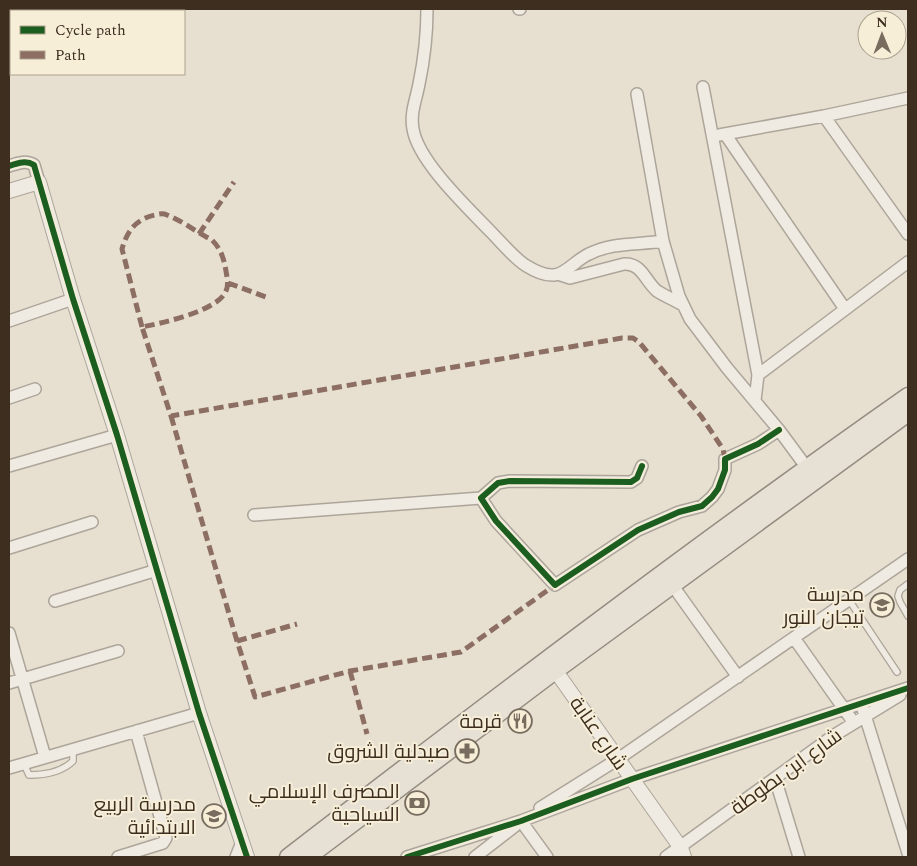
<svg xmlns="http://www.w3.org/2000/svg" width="917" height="866" font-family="Spectral,Cairo,serif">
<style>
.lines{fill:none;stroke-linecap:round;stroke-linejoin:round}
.service-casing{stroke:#ada599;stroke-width:8}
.minor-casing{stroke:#ada599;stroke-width:14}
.tertiary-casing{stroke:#ada599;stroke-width:16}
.primary-casing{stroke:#928b80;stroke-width:19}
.service{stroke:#efebe3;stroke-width:5.5}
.minor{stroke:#efebe3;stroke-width:11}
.tertiary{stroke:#efebe3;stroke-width:14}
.primary{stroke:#e6e1d4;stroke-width:16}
.quiet{stroke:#8d6e63;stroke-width:5;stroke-dasharray:10 5;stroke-linecap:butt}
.cycleway-casing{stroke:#f7eed8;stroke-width:9}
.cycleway{stroke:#1b5e20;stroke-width:6}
.labels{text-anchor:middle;stroke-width:4;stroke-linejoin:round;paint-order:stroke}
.poi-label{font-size:20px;fill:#3d2e20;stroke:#f7eed8;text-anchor:end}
.street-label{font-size:20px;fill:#3d2e20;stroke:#f7eed8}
</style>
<rect width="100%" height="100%" fill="#e7e0d1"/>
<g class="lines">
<g class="service-casing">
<path id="service" d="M908 584 900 590 898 596 900 602 908 616
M849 600 897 672
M24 764 29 775C44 775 62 772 73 761V750"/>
</g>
<g class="minor-casing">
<path id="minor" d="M427 9C427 34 424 60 419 84 416 100 410 113 413 129 418 161 467 207 490 231 501 242 512 256 525 265 533 270 544 276 554 275 566 274 577 259 589 254 612 242 638 245 663 241
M519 9H520
M703 87 758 375
M637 94 663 241 679 296 690 319 727 368 779 430 810 472
M824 116 908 234
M725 134 845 309
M719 135 824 116 908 98
M9 166C18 163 26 160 34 165L39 182
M558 274 570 278 624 264C642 263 645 281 657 291 665 296 674 300 683 305
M9 321 73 299
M9 398 35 389
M755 400 758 375 908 262
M9 466 117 435
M642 466 637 478 631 482 510 481 498 483 481 498 496 521 555 585 638 530 679 512 702 506 712 497 718 489 725 470V459L758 444 779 430
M254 515 481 498
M9 548 92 522
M673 586 738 677
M55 601 157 570
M9 633 45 757
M794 638 854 723
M9 683 118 651
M863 709 908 853
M9 768 199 713
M775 778 799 857
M540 808 618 759 908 559
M521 821 547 857
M118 857 163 843 166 838 136 731
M236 857 242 842
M407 857 521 821 632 779 908 688
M475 857 515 826
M666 857 833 736 900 695"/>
</g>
<g class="tertiary-casing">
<path id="tertiary" d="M9 191 39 182 73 299 117 435 199 713 247 857
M550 663 681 848 684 857"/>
</g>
<g class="primary-casing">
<path id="primary" d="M288 857C492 700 697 544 908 396
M308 857 555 671 908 413"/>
</g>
<use href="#service" class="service"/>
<use href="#minor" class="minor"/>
<use href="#tertiary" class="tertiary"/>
<use href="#primary" class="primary"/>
<path class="quiet" d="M199 234 234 182
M228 283 266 297
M142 327 122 249C127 231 136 219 155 215 159 214 163 213 167 215 181 220 198 233 212 240 221 249 224 259 226 271 227 278 229 284 226 291 218 311 162 323 142 327L171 416 622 338H633L639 342 701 416 723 449 725 459
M171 416 237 641 255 697 350 671 461 652 555 585
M237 641 297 624
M350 671 367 734"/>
<g class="cycleway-casing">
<path id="cycleway" d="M9 166C18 163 26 160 34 165L73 299 117 435 199 713 247 857
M642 466 637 478 631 482 510 481 498 483 481 498 496 521 555 585 638 530 679 512 702 506 712 497 718 489 725 470V459L758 444 779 430
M407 857 521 821 632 779 908 688"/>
</g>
<use href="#cycleway" class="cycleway"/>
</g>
<defs>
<g id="school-ring" transform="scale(1.25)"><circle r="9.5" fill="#f7eed8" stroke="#786c5e" stroke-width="1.5"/><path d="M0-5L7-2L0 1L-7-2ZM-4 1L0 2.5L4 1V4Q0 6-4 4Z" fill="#786c5e"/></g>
<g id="restaurant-ring" transform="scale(1.25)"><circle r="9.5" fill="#f7eed8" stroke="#786c5e" stroke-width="1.5"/><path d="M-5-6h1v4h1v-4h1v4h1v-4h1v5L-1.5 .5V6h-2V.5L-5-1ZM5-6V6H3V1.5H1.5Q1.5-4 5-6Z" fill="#786c5e"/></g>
<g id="pharmacy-ring" transform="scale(1.25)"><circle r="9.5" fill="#f7eed8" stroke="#786c5e" stroke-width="1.5"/><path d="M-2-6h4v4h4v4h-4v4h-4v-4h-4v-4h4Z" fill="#786c5e"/></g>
<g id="bank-ring" transform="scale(1.25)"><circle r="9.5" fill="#f7eed8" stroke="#786c5e" stroke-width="1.5"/><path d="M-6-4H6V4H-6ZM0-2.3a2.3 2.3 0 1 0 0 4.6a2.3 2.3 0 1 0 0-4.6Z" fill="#786c5e"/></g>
</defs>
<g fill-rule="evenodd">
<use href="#school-ring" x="882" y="605"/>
<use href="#restaurant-ring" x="520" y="721"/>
<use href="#pharmacy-ring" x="467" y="751"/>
<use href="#bank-ring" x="417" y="803"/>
<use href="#school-ring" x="214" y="816"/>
</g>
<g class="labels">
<g class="poi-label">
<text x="864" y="601">مدرسة<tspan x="864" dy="23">تيجان النور</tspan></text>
<text x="502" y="728">قرمة</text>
<text x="450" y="758">صيدلية الشروق</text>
<text x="400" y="798">المصرف الإسلامي<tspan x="400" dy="23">السياحية</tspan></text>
<text x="196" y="811">مدرسة الربيع<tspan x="196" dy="23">الابتدائية</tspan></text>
</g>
<g class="street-label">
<text transform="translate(599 733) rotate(55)" y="7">شارع عنابة</text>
<text transform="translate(786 771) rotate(-36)" y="7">شارع ابن بطوطة</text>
</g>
</g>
<rect width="917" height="866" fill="none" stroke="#3d2e20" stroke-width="20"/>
<rect x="10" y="10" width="175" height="65" fill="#f7eed8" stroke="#ada18e"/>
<rect x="20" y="26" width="25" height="8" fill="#1b5e20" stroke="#ada18e"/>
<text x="55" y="35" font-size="15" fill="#3d2e20">Cycle path</text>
<rect x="20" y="51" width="25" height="8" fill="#8d6e63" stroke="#ada18e"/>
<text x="55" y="60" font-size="15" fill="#3d2e20">Path</text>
<g transform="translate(882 35) rotate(359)"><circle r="24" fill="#f7eed8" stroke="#ada18e"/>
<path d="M0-4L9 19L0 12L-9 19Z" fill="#786c5e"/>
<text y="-8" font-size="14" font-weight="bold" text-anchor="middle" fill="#3d2e20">N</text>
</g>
</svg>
